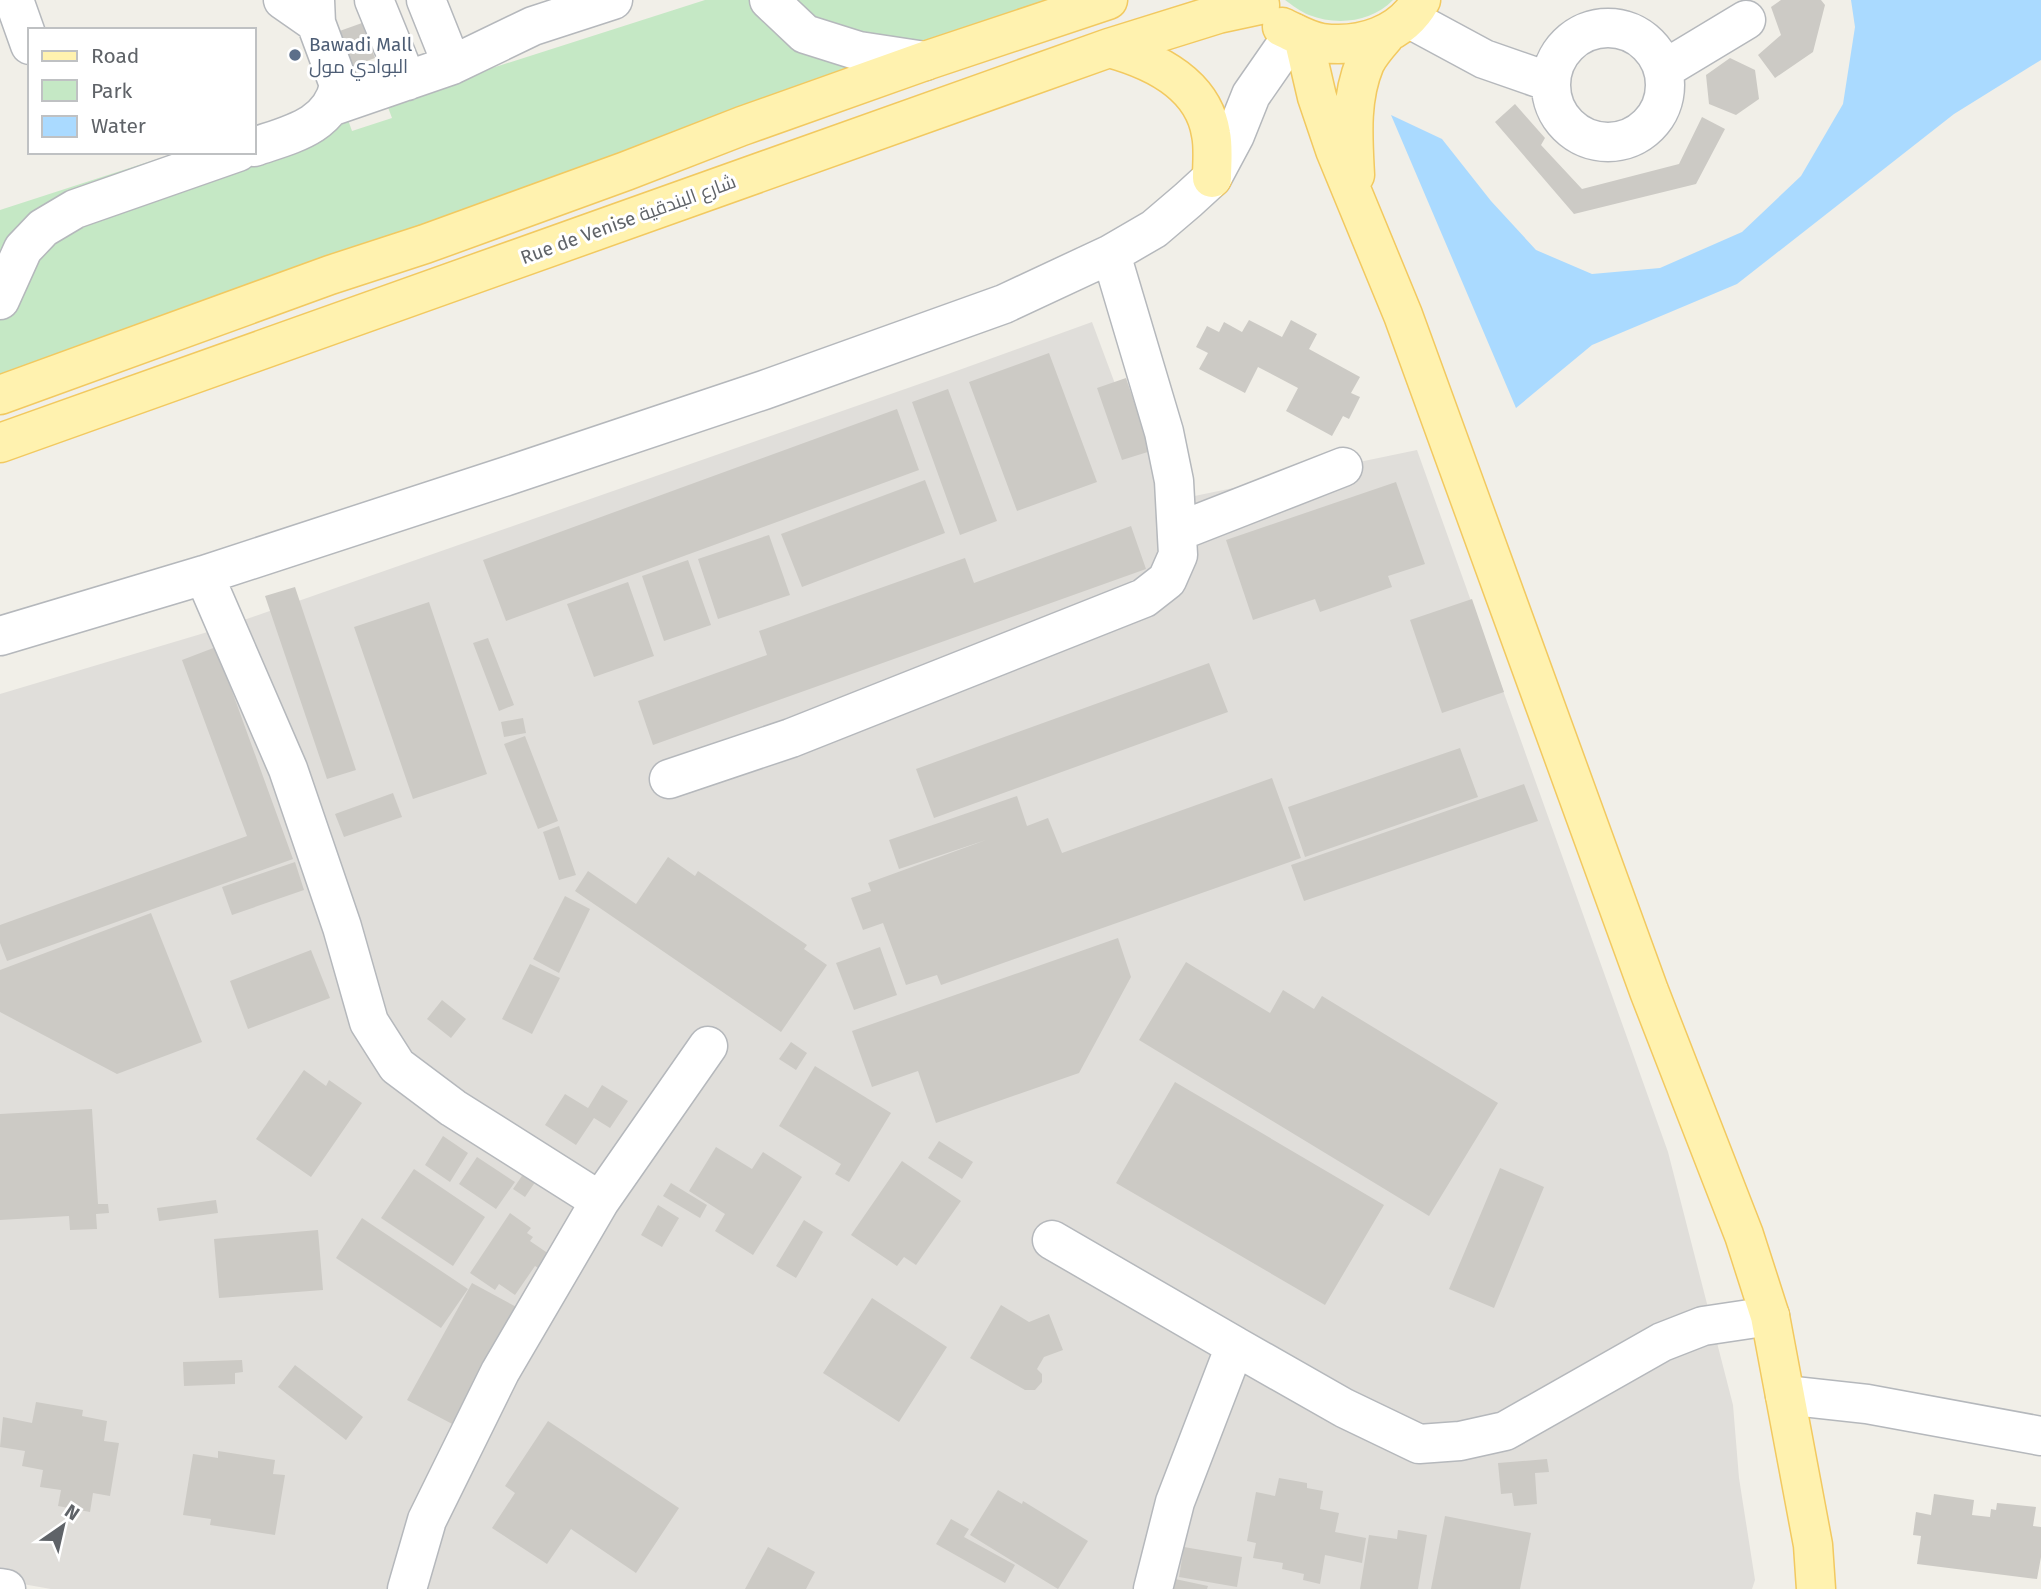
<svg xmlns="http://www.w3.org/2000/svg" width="2041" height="1589" font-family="'Fira Sans',Cairo,sans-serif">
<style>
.industrial{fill:#e0deda}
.green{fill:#c5e8c5}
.water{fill:#aadaff}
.building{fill:#cccac5}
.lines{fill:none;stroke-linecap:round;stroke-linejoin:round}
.minor-casing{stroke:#b5b8bc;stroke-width:41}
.major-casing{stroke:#f2c960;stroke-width:41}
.minor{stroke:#fff;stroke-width:38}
.major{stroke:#fff2af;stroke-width:38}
.service-dot{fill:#5c6f8a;stroke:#fff;stroke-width:2.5}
.labels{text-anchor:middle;stroke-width:6;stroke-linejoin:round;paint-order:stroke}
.service-label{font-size:19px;fill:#4e5e75;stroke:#fff;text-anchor:start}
.street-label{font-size:19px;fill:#5f6368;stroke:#fff}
</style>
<rect width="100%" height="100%" fill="#f1efe8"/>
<path class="industrial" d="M1092 322 1130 424 1180 499 1417 450 1668 1152 1733 1405 1739 1478 1755 1580 1752 1589H51L0 1580V694L221 628 948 374Z"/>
<path class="green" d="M705 0H1090L1067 24 0 374V210L179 152H254L347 117 352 131 392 118 386 102Z
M1285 0H1393C1372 22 1337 26 1309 15 1301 12 1292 5 1285 0Z"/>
<path class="water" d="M1851 0H2041V60L1954 114 1737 284 1592 345 1516 408 1391 115 1442 139 1491 201 1536 250 1592 274 1660 268 1742 232 1801 176 1843 104 1855 27Z"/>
<path class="building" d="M1781 0H1821L1825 5 1813 52 1775 78 1758 55 1781 35 1771 7Z
M362 23 375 58 347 68 334 33Z
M1730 58 1755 70 1759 99 1736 115 1709 104 1706 75Z
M1515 104 1545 138 1541 145 1582 189 1679 164 1702 117 1725 129 1696 184 1574 214 1495 122Z
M1249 320 1282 337 1291 320 1317 334 1309 349 1360 377 1351 393 1360 397 1349 419 1343 416 1332 436 1286 411 1298 388 1258 367 1245 393 1199 369 1208 353 1196 347 1207 326 1219 332 1224 322 1242 332Z
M1049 353 1097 482 1017 511 969 382Z
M1126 378 1151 451 1122 460 1097 388Z
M948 389 997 521 960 535 912 402Z
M897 409 919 470 506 621 483 560Z
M925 480 945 533 802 587 781 534Z
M1396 482 1425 564 1388 576 1392 587 1320 612 1315 599 1253 620 1226 540Z
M1131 526 1146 569 653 745 638 701 767 655 759 631 965 558 974 583Z
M769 535 790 595 718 619 698 559Z
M688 560 711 625 664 641 642 576Z
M628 582 654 656 594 677 567 604Z
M295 587 356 770 327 779 265 596Z
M1472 599 1504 692 1442 713 1410 620Z
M429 602 487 774 413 799 354 627Z
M488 638 514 705 499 711 473 643Z
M216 647 293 859 7 961 0 943V925L247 836 182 660Z
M1209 663 1228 712 934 818 916 769Z
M523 718 526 733 504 737 501 722Z
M525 736 558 821 538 829 504 744Z
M1460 748 1478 797 1305 857 1288 807Z
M1272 778 1301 858 941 985 937 975 906 985 883 923 863 930 851 898 871 891 868 883 986 840 899 869 889 840 1017 796 1027 826 1048 818 1062 853Z
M1524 784 1538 821 1304 901 1291 865Z
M393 793 402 817 344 837 335 814Z
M559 826 576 875 559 880 543 832Z
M668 857 695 876 698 871 807 945 804 949 827 965 781 1032 575 891 588 871 636 904Z
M295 862 304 890 232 915 222 887Z
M565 896 590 909 559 973 533 959Z
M151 913 202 1042 117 1074 0 1012V970Z
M1118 938 1131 977 1079 1073 936 1123 918 1071 872 1087 852 1031Z
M880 947 897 995 854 1010 836 963Z
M311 950 330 998 248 1029 230 981Z
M1186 962 1270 1013 1283 990 1314 1009 1322 996 1498 1103 1429 1216 1139 1040Z
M530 964 560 978 532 1034 502 1019Z
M442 1000 466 1019 451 1038 427 1019Z
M791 1042 807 1053 796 1070 779 1059Z
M815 1066 891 1113 849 1182 835 1174 841 1164 779 1126Z
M304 1070 326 1086 329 1080 362 1103 311 1177 256 1139Z
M1175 1082 1384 1205 1325 1305 1116 1183Z
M602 1085 628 1101 610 1128 594 1118 576 1145 545 1125 565 1094 588 1108Z
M92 1109 98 1204H108L109 1213 96 1214 97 1229 70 1230 69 1216 0 1220V1114Z
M443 1136 468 1153 450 1182 425 1165Z
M939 1141 973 1162 962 1179 928 1158Z
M716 1147 752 1169 763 1152 802 1177 753 1255 715 1231 725 1214 689 1191Z
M477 1157 515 1182 496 1209 459 1184Z
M902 1161 961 1201 916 1265 904 1257 897 1266 851 1235Z
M1500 1168 1544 1187 1494 1308 1449 1289Z
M414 1169 485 1217 453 1266 381 1218Z
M526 1170 538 1178 525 1197 513 1189Z
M671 1183 707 1205 700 1218 663 1196Z
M216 1200 218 1213 159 1221 157 1208Z
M658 1205 679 1218 662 1247 641 1235Z
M510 1213 531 1228 527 1233 533 1237 530 1241 549 1254 540 1269 535 1266 515 1295 499 1284 495 1290 470 1273Z
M362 1218 468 1289 441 1328 336 1258Z
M804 1220 823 1232 796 1278 776 1266Z
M318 1230 323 1290 219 1298 214 1239Z
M472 1283 520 1309 456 1426 407 1400Z
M872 1298 947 1347 899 1422 823 1373Z
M1001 1305 1029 1322 1049 1314 1063 1350 1044 1357 1037 1369 1042 1374V1382L1035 1390H1025L970 1358Z
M242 1360 243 1372 235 1373V1384L184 1386 183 1362Z
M295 1365 363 1417 346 1440 278 1387Z
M36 1402 83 1410 82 1416 107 1421 104 1441 119 1443 110 1496 93 1493 90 1512 58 1506 61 1490 40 1487 43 1470 22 1466 25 1451 0 1447 3 1417 32 1423Z
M548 1421 679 1508 636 1573 571 1529 547 1564 492 1528 515 1493 505 1486Z
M218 1451 275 1460 273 1474 285 1475 275 1535 210 1525 211 1519 183 1515 193 1454 218 1458Z
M1547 1459 1549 1472 1535 1473 1537 1504 1514 1506 1512 1493 1501 1494 1498 1463Z
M1279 1478 1307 1483V1488L1323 1491 1320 1509 1339 1513 1335 1532 1366 1538 1362 1563 1325 1555 1320 1584 1303 1580 1304 1574 1282 1569 1283 1563 1253 1558 1256 1543 1247 1541 1256 1492 1275 1496Z
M998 1490 1022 1504 1023 1501 1088 1541 1058 1589 970 1535Z
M1934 1494 1974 1500 1972 1515 1990 1517 1991 1509 1996 1510 1997 1503 2036 1507 2033 1526 2041 1527V1557L2037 1579 1917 1564 1921 1536 1913 1535 1916 1512 1931 1515Z
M1445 1516 1531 1533 1520 1589H1431Z
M951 1519 969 1529 964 1537 1015 1565 1005 1583 936 1544Z
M1398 1530 1427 1535 1418 1589H1360L1369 1535 1397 1539Z
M768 1547 815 1572 806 1589H745Z
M1184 1547 1242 1557 1237 1587 1179 1577Z
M1175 1579 1208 1586 1207 1589H1173Z"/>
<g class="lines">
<g class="minor-casing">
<path id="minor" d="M14 0 30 45
M283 0 316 23
M374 0 407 81
M426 0 452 65
M769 0 805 34 859 51 925 61
M1408 18 1484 59 1550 82
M1551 85a57 57 0 1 1 114 0a57 57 0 1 1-114 0Z
M1663 70 1746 20
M330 107 452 65 533 26 613 0
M254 147C288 135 331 127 339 85L316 23 315 0
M0 300 23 249 43 228 75 209 238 152
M1177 532 1343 467
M204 575 288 769 342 927 369 1022 397 1066 453 1108 600 1201
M0 636 204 575 507 476 764 390 1004 304 1111 254 1154 229 1188 200 1212 178 1235 135 1251 95 1294 33
M669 779 791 738 1144 598 1167 580 1178 555 1174 481 1164 432 1111 254
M1052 1240 1235 1346
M1785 1395 1867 1404 2041 1436
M0 1588 6 1589
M407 1589 427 1520 500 1372 600 1201 708 1046
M1153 1589 1175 1502 1235 1346 1344 1408 1419 1444 1460 1441 1505 1431 1662 1342 1703 1326 1770 1316"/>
</g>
<g class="major-casing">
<path id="major" d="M1282 27C1295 33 1308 41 1322 43 1360 48 1402 35 1421 0
M1303 37 1317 97 1335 150 1403 315 1649 991 1744 1235 1770 1316 1813 1545 1816 1589
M1109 48C1153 60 1203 83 1211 134 1214 148 1212 164 1212 178
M1355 175C1353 137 1350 99 1365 63 1370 53 1378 44 1385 36
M0 395 330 275 425 244 626 171 742 126 925 61 1108 0
M0 443 1109 48 1218 14 1260 5"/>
</g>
<use href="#minor" class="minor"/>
<use href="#major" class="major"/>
</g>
<circle class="service-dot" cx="295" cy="55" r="7"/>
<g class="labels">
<g class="service-label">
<text x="309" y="51">Bawadi Mall<tspan x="309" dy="22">البوادي مول</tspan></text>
</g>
<g class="street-label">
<text transform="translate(628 219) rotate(-20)" y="7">Rue de Venise شارع البندقية</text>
</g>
</g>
<rect x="28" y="28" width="228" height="126" fill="#ffffff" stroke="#bfc1c3" stroke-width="2"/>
<rect x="42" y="51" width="35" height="10" fill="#fff2af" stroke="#bfc1c3" stroke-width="2"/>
<text x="91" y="63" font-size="21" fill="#5f6368">Road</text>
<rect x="42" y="80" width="35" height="21" fill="#c5e8c5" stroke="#bfc1c3" stroke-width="2"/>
<text x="91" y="98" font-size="21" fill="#5f6368">Park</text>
<rect x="42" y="116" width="35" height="21" fill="#aadaff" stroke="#bfc1c3" stroke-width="2"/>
<text x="91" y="133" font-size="21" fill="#5f6368">Water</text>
<g transform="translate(63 1526) rotate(34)" stroke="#ffffff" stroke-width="5" paint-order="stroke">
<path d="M0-5L12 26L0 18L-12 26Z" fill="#5f6368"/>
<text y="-10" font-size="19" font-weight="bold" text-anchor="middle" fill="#5f6368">N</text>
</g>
</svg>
